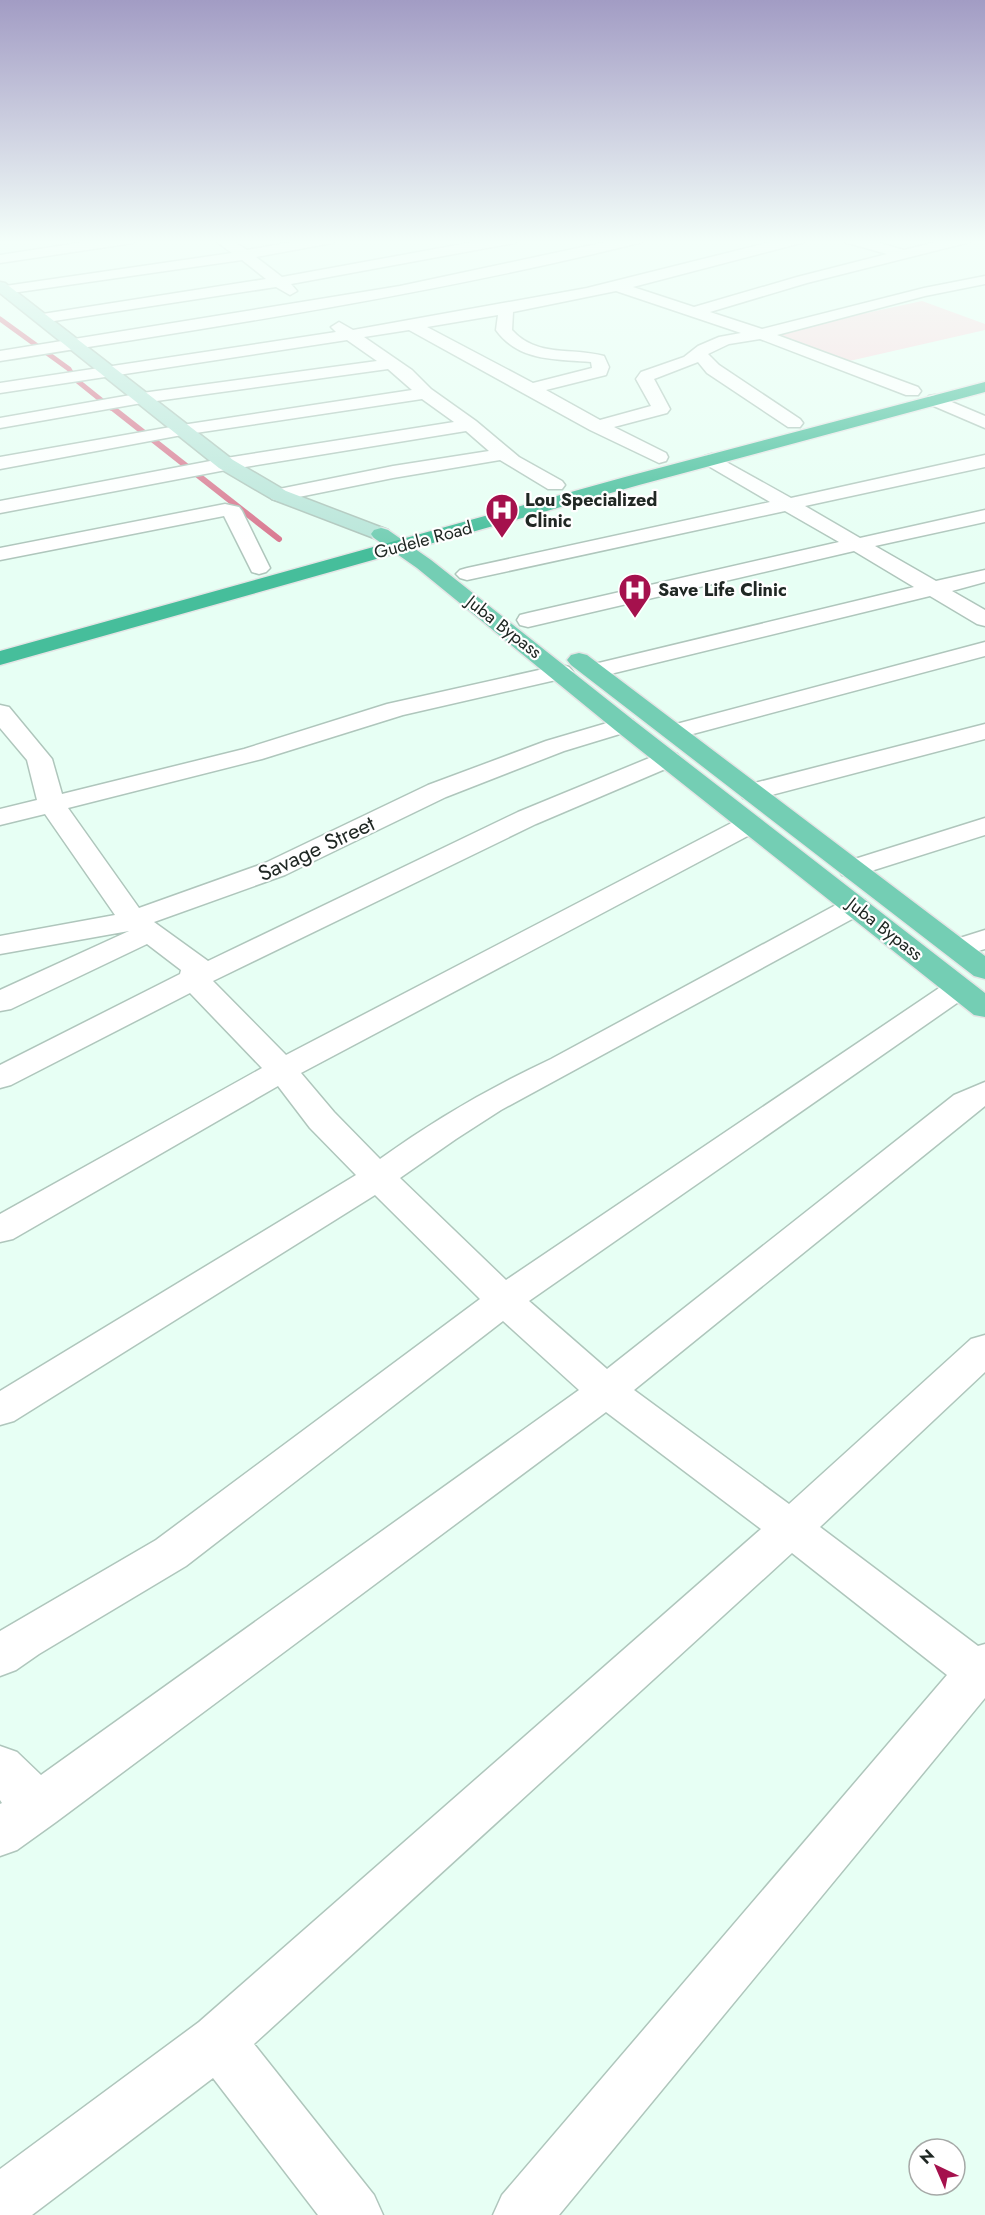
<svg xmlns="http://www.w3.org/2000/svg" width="985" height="2215" font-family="Jost,sans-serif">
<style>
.green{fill:#fbd7de}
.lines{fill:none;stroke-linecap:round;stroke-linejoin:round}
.stream-far1{stroke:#d9778f;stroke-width:5}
.stream{stroke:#d9778f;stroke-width:6}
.minor-casing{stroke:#afc6bc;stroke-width:3}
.secondary-casing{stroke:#afc6bc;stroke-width:3}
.primary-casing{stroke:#e4e5e5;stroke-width:3}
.trunk-casing{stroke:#e4e5e5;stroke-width:3}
.minor{fill:#fff;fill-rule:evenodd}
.secondary{fill:#bae6da;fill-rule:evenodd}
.primary{fill:#74ceb4;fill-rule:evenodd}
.trunk{fill:#46be9b;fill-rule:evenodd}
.labels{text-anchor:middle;stroke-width:4.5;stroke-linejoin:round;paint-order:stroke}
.far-poi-label{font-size:18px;font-weight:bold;fill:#202824;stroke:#fff;text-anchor:start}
.far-street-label{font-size:18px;fill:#202824;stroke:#fff}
.street-label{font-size:22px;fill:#202824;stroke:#fff}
</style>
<rect width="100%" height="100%" fill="#e7fff4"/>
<path class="green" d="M922 301 985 324V330L845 362 773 333Z"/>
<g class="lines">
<path class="stream-far1" d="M0 319 69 369 75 379 111 408"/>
<path class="stream" d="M110 406 279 539"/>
<g class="minor-casing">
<path id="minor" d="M104 239H140L133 243 0 263V255Z
M213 239H230L247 250 308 239H339L332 243 256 257 282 277 490 239H521L514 243 291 284 297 291 290 295 276 287 41 323 36 321 33 318 36 315 266 279 242 260 5 294 0 293V287L5 286 232 253Z
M620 239H645L643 242C431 295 216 327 0 361V351L400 286Z
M783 239H807L805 242 633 287 694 307 797 277 887 254 844 242 842 239H865L904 250 948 239H972L970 242 807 283 710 312 762 329 924 288 985 276V284L925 296 777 335 918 387 921 391 918 395H906L760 339 729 344 708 354 719 365 800 419 803 423 800 427H788L707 373 698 362 654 379 670 409 667 413 614 427 666 453 668 457 666 461 659 463 590 430 409 330 364 337 412 370 431 389 476 421 519 457 562 481 565 485 562 489H548L500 460 393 478 279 501 272 499 269 495 272 491 279 489 393 466 489 451 466 431 226 470 0 513V501L226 458 454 422 422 399 182 435 0 469V457L182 425 412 390 388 369 142 403 0 428V418L142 393 377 361 347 340 0 393V383L336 332 331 327 339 322 353 330 587 288ZM616 291 741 333 719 337 698 346 684 357 641 372 636 379 651 406 600 420 546 390 606 375 609 367 604 356C572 347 537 358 512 330L513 312ZM498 315 496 330C519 362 556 359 591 362L592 368 533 383 427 327Z
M935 395 985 416V428L929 404 926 400 929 396Z
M712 454 791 498 985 455V467L805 506 860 538 985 510V522L875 546 936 581 985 570V582L952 591 985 610V626L977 624 930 596 594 678 586 676 582 671 586 666 914 587 854 551 528 627 520 625 517 620 520 615 528 613 839 542 785 511 467 580 460 578 456 574 460 570 467 568 770 502 705 464 703 460 705 456Z
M225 504 239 507 242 511 270 568 266 572 259 574 252 572 224 516 0 560V548Z
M985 642V656L674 739 665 737 662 732 665 727Z
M561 665 569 667 573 672 569 677 403 715 262 759 68 808 139 908 265 863 428 785 546 741 624 718 633 720 636 725 633 730 564 751 446 797 285 875 154 922 208 961 518 812 659 754 668 751 677 754 681 759 677 764 536 824 213 981 286 1055 741 818 750 816 759 818 763 824 759 830 301 1073 334 1112 380 1159C434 1120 491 1087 551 1059L845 900 855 897 865 900 869 906 865 912 501 1110 456 1139 400 1178 506 1280 948 982 959 979 970 982 974 988 970 994 529 1301 607 1369 954 1095 985 1082V1106L634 1390 789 1504 971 1339 985 1335V1372L820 1527 978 1646 985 1644V1698L559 2215H493L502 2195 947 1675 792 1553 254 2044 374 2195 383 2215H318L213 2078 32 2215H0V2169L199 2022 761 1529 606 1412 56 1822 17 1850 0 1856V1804L2 1803 0 1800V1746L17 1752 41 1775 579 1390 503 1321 186 1566 39 1654 16 1670 0 1676V1631L156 1540 480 1299 375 1195 14 1421 0 1425V1391L356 1175 310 1128 278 1086 13 1239 0 1242V1214L262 1068 190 993 11 1085 0 1088V1065L180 974 181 970 147 944 11 1009 0 1011V990L129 931 0 954V936L115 915 45 814 0 825V809L37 800 27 760 0 728V705L9 707 52 759 62 794 244 749 387 704Z
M985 724V739L752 800 743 798 739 792 743 786Z
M985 818V835L852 877 842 875 838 869 842 863Z
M985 930V949L957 957 947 954 942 948 947 942Z"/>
</g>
<g class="secondary-casing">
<path id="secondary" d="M0 282 5 283 233 460 286 491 388 530 391 534 388 538H374L272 499 219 468 0 293Z"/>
</g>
<g class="primary-casing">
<path id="primary" d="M381 528 388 530 431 560 633 720 985 993V1017L974 1015 615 730 417 568 374 538 371 534 374 530Z
M579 653 587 655 985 956V979L974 976 571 665 567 660 571 655Z"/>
</g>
<g class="trunk-casing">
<path id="trunk" d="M985 382V392L639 485 0 665V651L625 477Z"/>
</g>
<use href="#minor" class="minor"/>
<use href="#secondary" class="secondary"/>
<use href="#primary" class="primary"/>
<use href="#trunk" class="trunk"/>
</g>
<linearGradient id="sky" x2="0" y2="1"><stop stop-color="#a29cc4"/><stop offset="0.44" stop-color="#f4fffa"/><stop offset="1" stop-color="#f4fffa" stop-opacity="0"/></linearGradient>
<rect width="985" height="549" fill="url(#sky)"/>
<defs>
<g id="hospital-pin" transform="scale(1.725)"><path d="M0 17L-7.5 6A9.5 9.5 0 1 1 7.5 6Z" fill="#a5114d" stroke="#fff"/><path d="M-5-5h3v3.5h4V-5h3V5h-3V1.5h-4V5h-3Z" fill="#fff"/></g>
</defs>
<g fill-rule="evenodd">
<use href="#hospital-pin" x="502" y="510"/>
<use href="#hospital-pin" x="635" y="590"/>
</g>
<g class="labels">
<g class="far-poi-label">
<text x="525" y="506">Lou Specialized<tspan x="525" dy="21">Clinic</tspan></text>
<text x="658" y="596">Save Life Clinic</text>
</g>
<g class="far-street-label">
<text transform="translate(423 540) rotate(-15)" y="6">Gudele Road</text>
<text transform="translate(504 627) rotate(38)" y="6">Juba Bypass</text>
<text transform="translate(885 929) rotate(38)" y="6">Juba Bypass</text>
</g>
<g class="street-label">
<text transform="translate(316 848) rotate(-25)" y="8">Savage Street</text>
</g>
</g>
<g transform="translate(937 2167) rotate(316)"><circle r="28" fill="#ffffff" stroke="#a6a9a7" stroke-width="1.5"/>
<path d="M0-4.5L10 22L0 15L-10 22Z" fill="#a5114d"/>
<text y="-9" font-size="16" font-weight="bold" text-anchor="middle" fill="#202824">N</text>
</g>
</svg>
